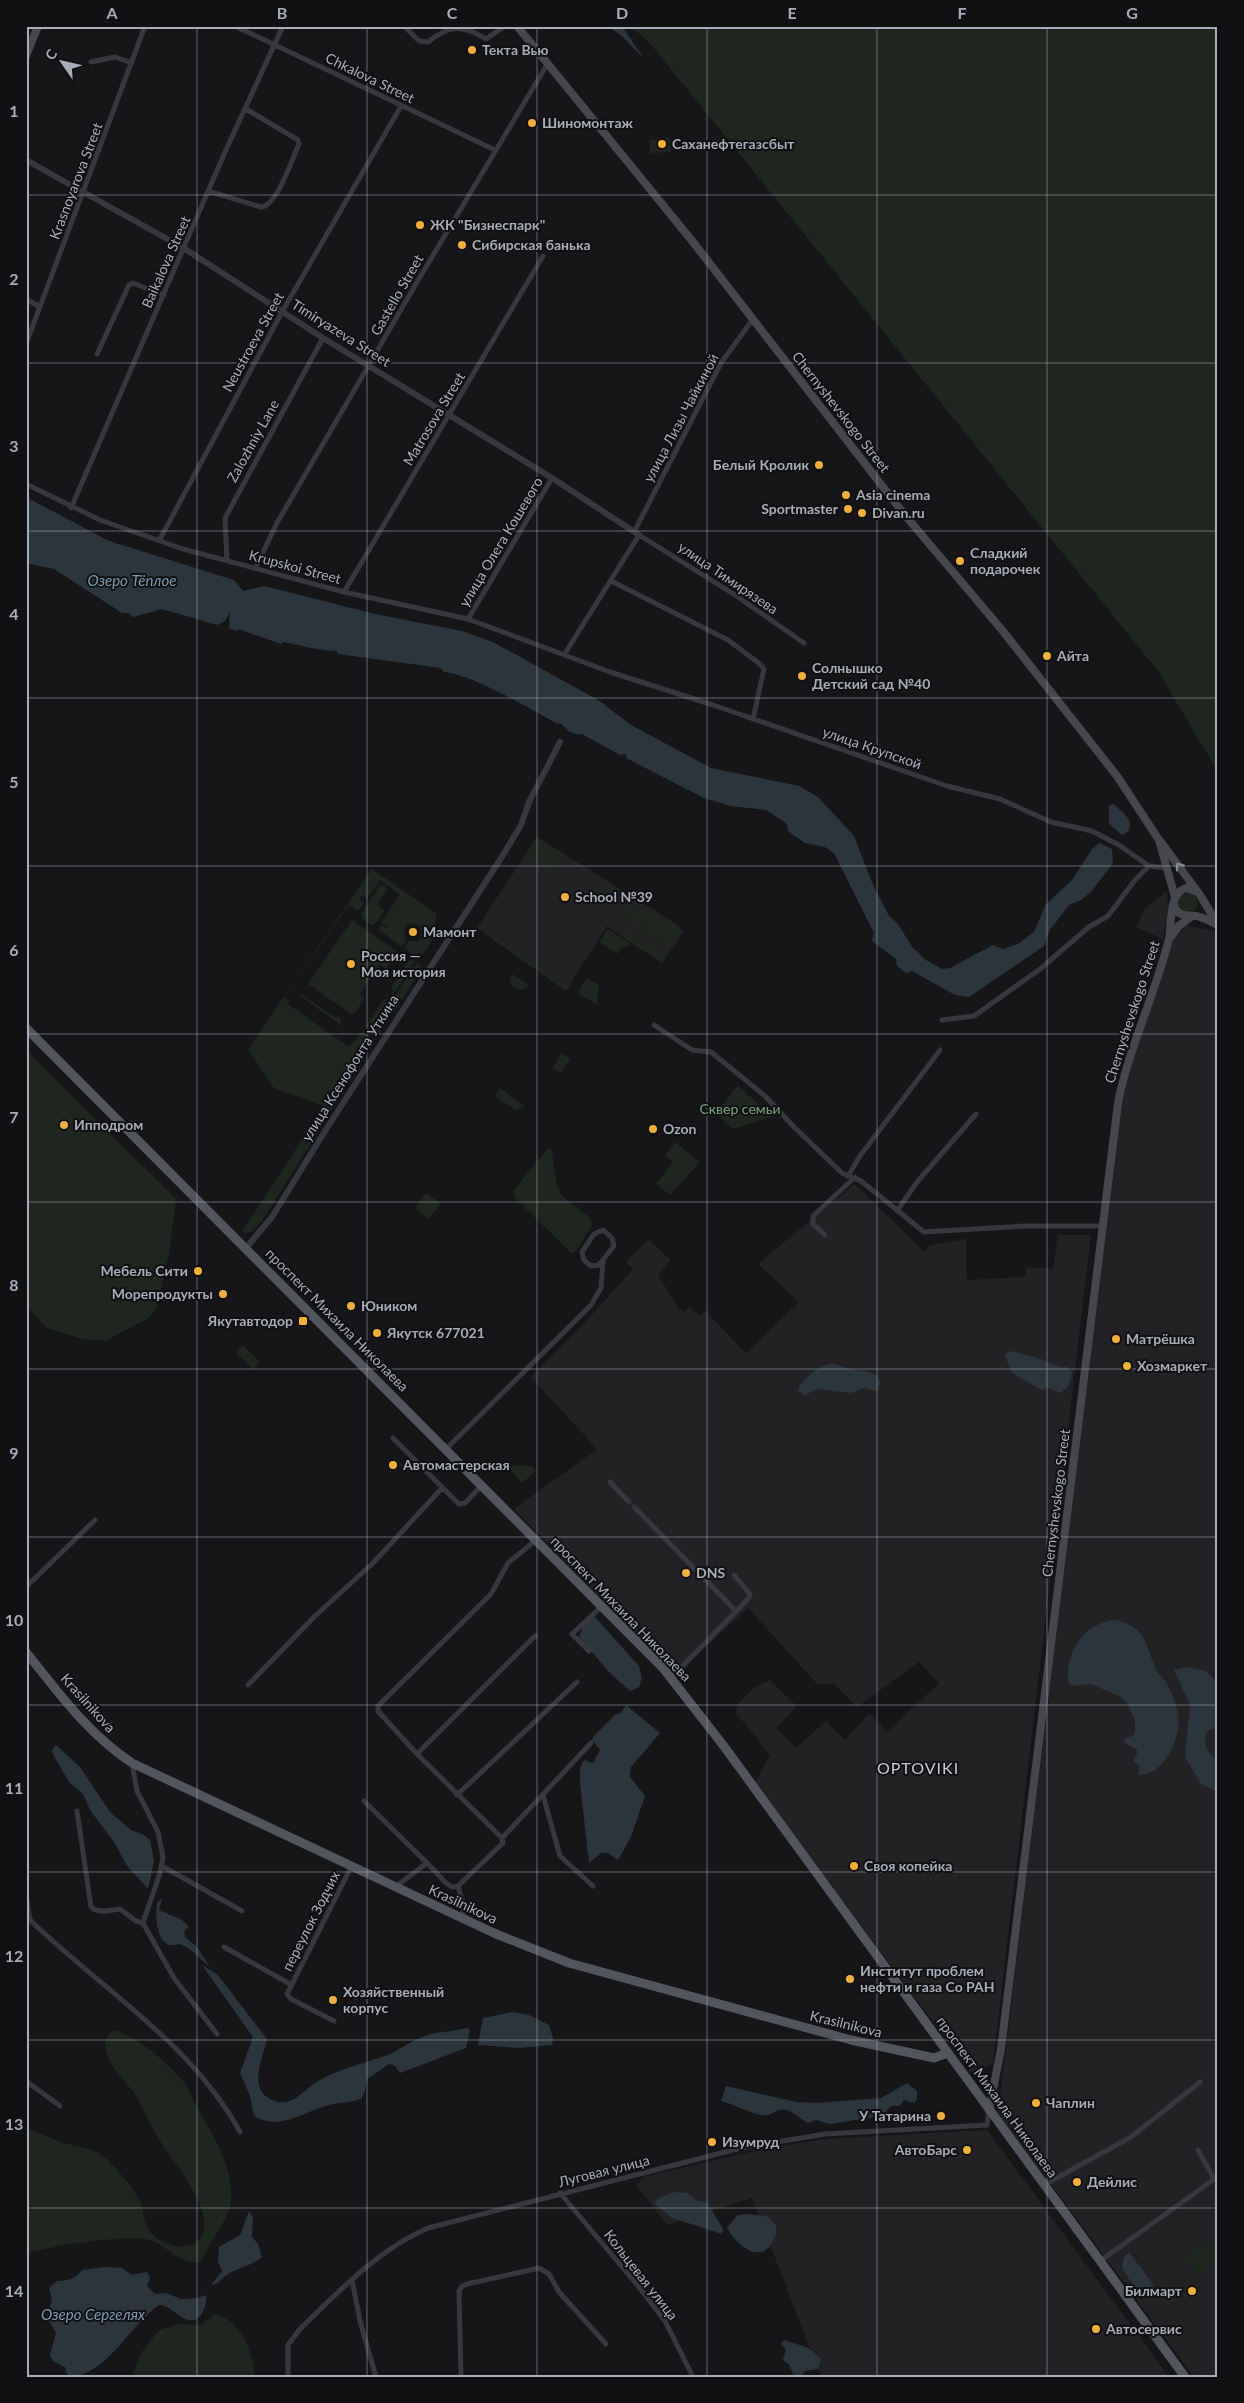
<svg xmlns="http://www.w3.org/2000/svg" width="1244" height="2403" font-family="Lato,sans-serif">
<style>
.built{fill:#222225}
.green{fill:#1e261f}
.water{fill:#2c353c}
.lines{fill:none;stroke-linecap:round;stroke-linejoin:round}
.canal{stroke:#2c353c;stroke-width:5.5}
.minor-tunnel{stroke:#333438;stroke-width:5;stroke-dasharray:5 2.5;stroke-linecap:butt}
.minor{stroke:#37383d;stroke-width:5}
.tertiary{stroke:#37383d;stroke-width:6}
.secondary{stroke:#45474d;stroke-width:8}
.primary{stroke:#53555c;stroke-width:9}
.oneway{stroke:#858993}
.grid{fill:none;stroke:#a8adb8;stroke-width:1;stroke-opacity:0.55}
.poi-dot{fill:#f2b134;stroke:#111113;stroke-width:2}
.labels{text-anchor:middle;stroke-width:4;stroke-linejoin:round;paint-order:stroke}
.poi-label{font-size:14px;font-weight:bold;fill:#a8adb8;stroke:#111113;text-anchor:start}
.street-label{font-size:14px;fill:#a8adb8;stroke:#111113}
.park-label{font-size:14px;fill:#7fa381;stroke:#111113}
.water-label{font-size:15px;font-style:italic;fill:#7f9bb3;stroke:#111113}
.quarter-label{font-size:16px;letter-spacing:1px;fill:#c9ccd4;stroke:#111113}
.neatline{fill:none;stroke:#a8adb8;stroke-width:2}
.grid-label{font-size:16px;text-anchor:middle;font-weight:bold;fill:#a8adb8}
</style>
<rect width="100%" height="100%" fill="#161618"/>
<path class="built" d="M670 137V141L674 140 675 147 671 148V152L650 153 649 140Z
M537 837 670 920 684 931 662 963 607 926 566 991 477 928Z
M1167 891 1168 909 1163 939 1136 927 1145 908Z
M1186 926 1213 930 1218 936V2377H1194L998 2113 1121 1107 1134 1056 1168 947Z
M854 1184 925 1252 930 1245 966 1239 967 1280 1022 1277 1026 1275V1267L1053 1269 1058 1235H1091L993 2063 973 2076 755 1782 770 1755 736 1713 737 1705 755 1687 770 1680 797 1706 776 1728 796 1748 826 1721 845 1740 869 1713 887 1732 939 1683 919 1662 857 1707 833 1683 818 1685 748 1608 675 1675 514 1509 597 1449 531 1377 580 1328 633 1269 626 1262 648 1239 671 1260 658 1275 678 1307 684 1312 690 1307 699 1316 705 1311 746 1353 799 1302 758 1264Z
M987 2130 1169 2377H821L752 2198 667 2225 637 2186 643 2177 773 2147 825 2139Z"/>
<path class="green" d="M630 26H1218V772L1158 671 648 41Z
M537 837 565 855 558 865 545 855 542 858 557 867 552 874 525 856Z
M372 869 437 914 430 944 419 959 404 948 409 941H417L421 938 422 932 419 925 410 923C404 927 402 934 407 939L402 947 379 930 380 924 386 928 388 926 381 923 400 894 380 880 367 898 362 895 359 899 364 903 358 911 349 905 285 996 289 1001 288 1004 349 1047 362 1032 373 1039 374 1043 343 1087 339 1099 262 1221 252 1231 244 1234 243 1230 324 1106 274 1088 248 1049Z
M604 882 619 892 610 907 595 897Z
M381 884 388 889 377 905 385 910 376 923 372 925 362 918 361 914Z
M1178 903a10 10 0 1 1 20 0a10 10 0 1 1-20 0Z
M629 905 647 917 640 927 622 915Z
M653 910 682 930 670 949 640 930Z
M352 920 397 951 386 969 380 965 360 994 365 998 354 1014H351L308 984Z
M608 929 632 945 621 948 617 954 599 942Z
M485 930 568 986 566 991 484 933Z
M626 931 666 957 662 963 622 937Z
M412 960 415 962 394 993 391 987 408 961Z
M417 963 423 967 379 1034 372 1029Z
M512 974 529 985 527 988 519 990 512 986 509 979Z
M588 978 599 985 597 1005 578 993 585 980Z
M299 993 335 1017H339L341 1022 337 1028 338 1023 299 995Z
M384 999 390 1000 370 1029 366 1026Z
M26 1050 176 1199 169 1254 156 1310 147 1319 105 1341 82 1339 47 1328 26 1306Z
M562 1053 570 1059 561 1073 552 1068Z
M738 1085 772 1117 733 1129 716 1114Z
M500 1088 525 1106 516 1110 495 1096Z
M675 1142 700 1162 670 1195 656 1184 673 1162 665 1155Z
M548 1148 552 1150 556 1180 561 1195 591 1218 592 1226 575 1252 571 1253 515 1198 513 1191Z
M426 1193 441 1204 429 1219 415 1209Z
M243 1345 260 1362 253 1369 236 1353Z
M515 1465 532 1466 536 1471 522 1483 510 1469Z
M114 2030C138 2037 168 2063 184 2082 190 2090 193 2100 198 2109 214 2137 234 2167 231 2201 230 2217 208 2245 201 2262 181 2265 170 2249 153 2241 131 2233 48 2246 26 2254V2128C38 2133 50 2138 61 2142 74 2147 91 2147 101 2155 114 2164 133 2188 140 2201 144 2209 143 2219 147 2227 154 2243 187 2254 199 2240 220 2213 170 2159 157 2136 148 2122 144 2106 134 2093 123 2077 107 2065 105 2045 104 2038 109 2034 114 2030Z
M1218 2236V2258L1198 2275 1184 2258Z
M216 2314C243 2323 252 2351 255 2377H132L141 2353 159 2330 179 2324 200 2325Z"/>
<path class="water" d="M608 26H622L644 59 623 37Z
M26 497 109 541 234 580 243 591 264 586 375 614 462 631 493 642 598 700 631 725 711 768 799 786 818 797 854 836 873 885 889 916 898 924 912 947 926 960 942 969 950 968 993 945 1003 949 1018 944 1034 932 1046 904 1072 880 1092 849 1099 843 1112 849 1113 863 1091 892 1081 900 1061 908 1055 916 1044 946 969 997 955 995 912 971 906 973 897 966 896 959 872 941 874 933 834 853 825 847 805 843 789 832 786 823 766 810 731 806 704 798 626 758V754L620 755 582 734C575 736 565 730 562 724L556 723C531 709 471 674 444 672L441 668 338 654 337 651C319 651 301 645 283 642L281 644 238 629 236 631 229 628 230 612 225 621 217 625 162 609 133 617 128 613H122L54 569 26 563Z
M1114 804C1122 813 1135 818 1128 832L1122 835 1109 824V805Z
M1011 1351 1041 1359 1060 1367H1067L1072 1372 1068 1387 1060 1393 1048 1388 1042 1390 1012 1373 1005 1356V1354Z
M831 1364C838 1364 844 1368 851 1369 862 1372 889 1371 877 1391L864 1388 851 1393 816 1389 804 1396 798 1390C803 1378 818 1366 831 1364Z
M594 1616 639 1666 642 1678 639 1687 630 1691 610 1673 579 1637 583 1625Z
M1117 1620C1147 1629 1144 1641 1155 1667 1157 1673 1162 1677 1166 1682 1171 1690 1176 1704 1178 1714 1182 1736 1164 1777 1138 1775L1140 1767 1133 1761 1137 1754V1750L1123 1742 1126 1738 1132 1736 1135 1733V1720L1127 1703 1121 1697 1091 1684 1073 1686C1067 1683 1068 1679 1068 1673 1068 1646 1089 1621 1117 1620Z
M1186 1667 1206 1671 1218 1684V1727L1208 1731C1200 1743 1208 1753 1218 1761V1792L1201 1784 1185 1757 1190 1705 1174 1670Z
M626 1705 660 1733 631 1767 630 1777 645 1796 631 1837 618 1860 608 1853H601L589 1863 580 1783V1767L584 1760 593 1763 600 1750 592 1740 593 1737 615 1715 621 1713Z
M56 1745 80 1767 110 1812 131 1830 144 1835 150 1840 154 1861 148 1889 127 1866 114 1842 90 1810 83 1794 69 1782 53 1754 52 1750Z
M162 1898 159 1910 182 1920 189 1927 184 1931 185 1937 197 1947 210 1967C201 1960 192 1949 182 1945 178 1943 174 1946 170 1945 156 1942 155 1914 157 1903Z
M202 1965 217 1974 267 2039C263 2057 248 2087 270 2099 292 2111 304 2088 320 2080 342 2068 362 2064 385 2056 398 2051 409 2042 422 2037 437 2031 453 2032 467 2028L470 2030 466 2048 400 2073 395 2066 389 2064 367 2079 365 2091 361 2099C350 2103 340 2102 329 2105 304 2111 280 2132 254 2116L250 2096 240 2073 253 2037Z
M513 2012 529 2015 549 2025 553 2038 552 2045 519 2048 478 2045 483 2018Z
M907 2083 917 2091V2099L914 2103 904 2100 900 2106H891L884 2114 875 2117 830 2124 816 2120 808 2123C798 2118 789 2105 776 2111 771 2114 769 2116 762 2115 748 2113 735 2104 721 2101L726 2086 796 2102 817 2103 881 2098Z
M674 2192 687 2193 698 2201 707 2202 723 2229 722 2234 672 2218 654 2203 659 2198Z
M249 2211 253 2217 252 2237 258 2244 262 2257C251 2266 239 2267 228 2274 222 2278 218 2285 211 2285L222 2271 218 2262 219 2247 240 2235Z
M746 2214 766 2216 776 2225C777 2233 776 2236 772 2243 759 2265 736 2244 727 2228L737 2215Z
M1129 2252 1153 2284V2290L1149 2295C1139 2295 1126 2276 1122 2267L1124 2257Z
M105 2267 122 2268 132 2275 147 2272 150 2278 147 2286 155 2294 166 2293 181 2299 197 2298 206 2295C207 2302 205 2309 201 2315 188 2332 172 2303 159 2305 130 2325 106 2377 68 2377L65 2367 53 2361 50 2355 56 2333 47 2317 52 2299 49 2288 57 2281C70 2280 74 2280 82 2270Z
M784 2340 809 2348 821 2359 818 2369 805 2371 801 2377H794L789 2364 783 2360 786 2349 781 2344Z"/>
<g class="lines">
<path class="canal" d="M1050 925 1069 901"/>
<path class="minor-tunnel" d="M627 1500 637 1510"/>
<path class="minor" d="M235 26 495 150
M404 26 419 41 428 42C449 25 462 24 486 39L505 26
M91 62 115 57 132 63
M208 191 261 207C277 206 292 159 299 144L298 140 246 109
M26 299 40 307
M26 344 145 26
M97 354 129 285 133 283 164 295
M26 484 100 520 183 549 344 592 468 619 610 672 713 705 947 786 1000 799 1051 822 1092 831 1119 845 1149 866 1168 868
M71 508 225 152 283 26
M634 532 721 363 753 319
M160 539 282 312 401 106
M227 561 225 518 323 338
M256 567 277 523 420 277 548 63
M611 581 728 640 760 664 764 669 753 719
M344 592 543 256
M468 619 552 478
M564 655 639 535 735 595 804 643
M942 1020 974 1016 1040 969 1089 927 1108 916 1135 880 1149 866
M654 1025 692 1050 711 1052 765 1096 794 1127 842 1173 861 1181 924 1232 1025 1226H1102
M848 1176 860 1156 940 1050
M897 1211 917 1182 976 1114
M603 1230 612 1238 614 1246 599 1265 591 1266 584 1260 582 1252 594 1234Z
M825 1235 813 1224V1216L855 1177
M393 1438 459 1504 465 1503 482 1485
M446 1449 591 1305 601 1288 603 1261
M610 1482 627 1500
M637 1510 736 1611
M26 1587 95 1520
M589 1651 572 1634 602 1606
M671 1678 749 1598 750 1594 734 1575
M248 1685 314 1617 374 1562 442 1488
M417 1754 535 1636
M132 1763 137 1791 158 1832 163 1857 160 1873 143 1923 174 1978 217 2034
M457 1795 577 1682
M543 1795 560 1856 593 1886
M364 1801 427 1863
M77 1811 91 1907C99 1914 111 1910 120 1909L136 1921 143 1923
M502 1838 591 1743
M162 1866 242 1911
M458 1886 464 1907 462 1918
M395 1887 427 1863 446 1883 452 1887 458 1886 503 1843 502 1838 417 1754 378 1711V1706L491 1594 508 1563 536 1540
M26 1895 30 1920C102 1990 190 2041 240 2132
M224 1947 292 1985
M334 2021 291 1999 287 1994 351 1867
M26 2081 60 2106
M1044 2185 1131 2137 1200 2082
M560 2193 639 2287 665 2321 693 2377
M1100 2261 1213 2180V2177L1198 2150
M352 2280 360 2321 376 2377
M288 2377V2345L300 2329C338 2292 379 2249 428 2228L741 2148 825 2134 987 2125 989 2110
M461 2377 459 2291 462 2286 467 2284 539 2268 549 2274 559 2292 606 2344"/>
<path class="tertiary" d="M26 160 185 249 323 338 552 478 639 535
M246 1248 272 1217 325 1131 503 855 521 825 529 802 560 742"/>
<path class="secondary" d="M517 26 693 242 904 514 1002 630 1117 776 1159 840 1175 897
M26 56 38 26
M1161 842 1200 895 1218 925
M1174 904C1177 917 1185 915 1196 916 1203 917 1211 922 1218 925
M1170 938 1179 926 1192 916
M989 2110 1001 2049 1118 1103C1129 1047 1155 995 1169 939 1172 924 1168 894 1186 888L1198 892"/>
<path class="primary" d="M26 1028 663 1668 723 1745 1185 2377
M26 1652C58 1692 88 1734 132 1763L496 1934 569 1963 851 2040 934 2058 948 2053"/>
</g>
<defs><path id="oneway-chevron" d="M-2-3.5L2.5 0L-2 3.5" fill="none" stroke-width="1.6" stroke-linecap="round" stroke-linejoin="round" transform="scale(1.25)"/></defs>
<use class="oneway" href="#oneway-chevron" transform="translate(1179 866) rotate(-125)"/>
<path class="grid" d="M197 26V2377M367 26V2377M537 26V2377M707 26V2377M877 26V2377M1047 26V2377M26 195H1218M26 363H1218M26 531H1218M26 698H1218M26 866H1218M26 1034H1218M26 1202H1218M26 1369H1218M26 1537H1218M26 1705H1218M26 1872H1218M26 2040H1218M26 2208H1218"/>
<g class="poi-dot">
<circle cx="472" cy="50" r="5"/>
<circle cx="532" cy="123" r="5"/>
<circle cx="662" cy="144" r="5"/>
<circle cx="420" cy="225" r="5"/>
<circle cx="462" cy="245" r="5"/>
<circle cx="819" cy="465" r="5"/>
<circle cx="846" cy="495" r="5"/>
<circle cx="848" cy="509" r="5"/>
<circle cx="862" cy="513" r="5"/>
<circle cx="960" cy="561" r="5"/>
<circle cx="1047" cy="656" r="5"/>
<circle cx="802" cy="676" r="5"/>
<circle cx="565" cy="897" r="5"/>
<circle cx="413" cy="932" r="5"/>
<circle cx="351" cy="964" r="5"/>
<circle cx="64" cy="1125" r="5"/>
<circle cx="653" cy="1129" r="5"/>
<circle cx="198" cy="1271" r="5"/>
<circle cx="223" cy="1294" r="5"/>
<circle cx="351" cy="1306" r="5"/>
<rect x="298" y="1316" width="10" height="10" rx="2.5"/>
<circle cx="377" cy="1333" r="5"/>
<circle cx="1116" cy="1339" r="5"/>
<circle cx="1127" cy="1366" r="5"/>
<circle cx="393" cy="1465" r="5"/>
<circle cx="686" cy="1573" r="5"/>
<circle cx="854" cy="1866" r="5"/>
<circle cx="850" cy="1979" r="5"/>
<circle cx="333" cy="2000" r="5"/>
<circle cx="1036" cy="2103" r="5"/>
<circle cx="941" cy="2116" r="5"/>
<circle cx="712" cy="2142" r="5"/>
<circle cx="967" cy="2150" r="5"/>
<circle cx="1077" cy="2182" r="5"/>
<circle cx="1192" cy="2291" r="5"/>
<circle cx="1096" cy="2329" r="5"/>
</g>
<g class="labels">
<g class="poi-label">
<text x="482" y="55">Текта Вью</text>
<text x="542" y="128">Шиномонтаж</text>
<text x="672" y="149">Саханефтегазсбыт</text>
<text x="430" y="230">ЖК "Бизнеспарк"</text>
<text x="472" y="250">Сибирская банька</text>
<text x="809" y="470" text-anchor="end">Белый Кролик</text>
<text x="856" y="500">Asia cinema</text>
<text x="838" y="514" text-anchor="end">Sportmaster</text>
<text x="872" y="518">Divan.ru</text>
<text x="970" y="558">Сладкий<tspan x="970" dy="16">подарочек</tspan></text>
<text x="1057" y="661">Айта</text>
<text x="812" y="673">Солнышко<tspan x="812" dy="16">Детский сад №40</tspan></text>
<text x="575" y="902">School №39</text>
<text x="423" y="937">Мамонт</text>
<text x="361" y="961">Россия —<tspan x="361" dy="16">Моя история</tspan></text>
<text x="74" y="1130">Ипподром</text>
<text x="663" y="1134">Ozon</text>
<text x="188" y="1276" text-anchor="end">Мебель Сити</text>
<text x="213" y="1299" text-anchor="end">Морепродукты</text>
<text x="361" y="1311">Юником</text>
<text x="293" y="1326" text-anchor="end">Якутавтодор</text>
<text x="387" y="1338">Якутск 677021</text>
<text x="1126" y="1344">Матрёшка</text>
<text x="1137" y="1371">Хозмаркет</text>
<text x="403" y="1470">Автомастерская</text>
<text x="696" y="1578">DNS</text>
<text x="864" y="1871">Своя копейка</text>
<text x="860" y="1976">Институт проблем<tspan x="860" dy="16">нефти и газа Со РАН</tspan></text>
<text x="343" y="1997">Хозяйственный<tspan x="343" dy="16">корпус</tspan></text>
<text x="1046" y="2108">Чаплин</text>
<text x="931" y="2121" text-anchor="end">У Татарина</text>
<text x="722" y="2147">Изумруд</text>
<text x="957" y="2155" text-anchor="end">АвтоБарс</text>
<text x="1087" y="2187">Дейлис</text>
<text x="1182" y="2296" text-anchor="end">Билмарт</text>
<text x="1106" y="2334">Автосервис</text>
</g>
<g class="street-label">
<text transform="translate(370 78) rotate(26)" y="5">Chkalova Street</text>
<text transform="translate(76 181) rotate(-69)" y="5">Krasnoyarova Street</text>
<text transform="translate(166 262) rotate(-66)" y="5">Baikalova Street</text>
<text transform="translate(397 295) rotate(-60)" y="5">Gastello Street</text>
<text transform="translate(341 333) rotate(32)" y="5">Timiryazeva Street</text>
<text transform="translate(253 342) rotate(-61)" y="5">Neustroeva Street</text>
<text transform="translate(841 412) rotate(52)" y="5">Chernyshevskogo Street</text>
<text transform="translate(681 418) rotate(-62)" y="5">улица Лизы Чайкиной</text>
<text transform="translate(434 419) rotate(-59)" y="5">Matrosova Street</text>
<text transform="translate(253 441) rotate(-61)" y="5">Zalozhniy Lane</text>
<text transform="translate(501 542) rotate(-59)" y="5">улица Олега Кошевого</text>
<text transform="translate(295 567) rotate(15)" y="5">Krupskoi Street</text>
<text transform="translate(728 578) rotate(34)" y="5">улица Тимирязева</text>
<text transform="translate(872 748) rotate(19)" y="5">улица Крупской</text>
<text transform="translate(1132 1012) rotate(-72)" y="5">Chernyshevskogo Street</text>
<text transform="translate(350 1068) rotate(-58)" y="5">улица Ксенофонта Уткина</text>
<text transform="translate(337 1320) rotate(45)" y="5">проспект Михаила Николаева</text>
<text transform="translate(1056 1503) rotate(-83)" y="5">Chernyshevskogo Street</text>
<text transform="translate(621 1609) rotate(46)" y="5">проспект Михаила Николаева</text>
<text transform="translate(88 1703) rotate(48)" y="5">Krasilnikova</text>
<text transform="translate(463 1904) rotate(25)" y="5">Krasilnikova</text>
<text transform="translate(311 1921) rotate(-63)" y="5">переулок Зодчих</text>
<text transform="translate(846 2024) rotate(14)" y="5">Krasilnikova</text>
<text transform="translate(997 2097) rotate(54)" y="5">проспект Михаила Николаева</text>
<text transform="translate(604 2171) rotate(-14)" y="5">Луговая улица</text>
<text transform="translate(641 2275) rotate(52)" y="5">Кольцевая улица</text>
</g>
<g class="park-label">
<text x="740" y="1114">Сквер семьи</text>
</g>
<g class="water-label">
<text x="132" y="586">Озеро Тёплое</text>
<text x="93" y="2320">Озеро Сергелях</text>
</g>
<g class="quarter-label">
<text x="918" y="1774">OPTOVIKI</text>
</g>
</g>
<rect width="1244" height="2403" fill="none" stroke="#111113" stroke-width="55"/>
<g transform="translate(62 62) rotate(304)" stroke="#111113" stroke-width="4" paint-order="stroke">
<path d="M0-4L9 19L0 12L-9 19Z" fill="#a8adb8"/>
<text y="-8" font-size="14" font-weight="bold" text-anchor="middle" fill="#a8adb8">С</text>
</g>
<rect x="28" y="28" width="1188" height="2348" class="neatline"/>
<g class="grid-label">
<text x="112" y="19">A</text>
<text x="282" y="19">B</text>
<text x="452" y="19">C</text>
<text x="622" y="19">D</text>
<text x="792" y="19">E</text>
<text x="962" y="19">F</text>
<text x="1132" y="19">G</text>
<text x="14" y="117">1</text>
<text x="14" y="285">2</text>
<text x="14" y="452">3</text>
<text x="14" y="620">4</text>
<text x="14" y="788">5</text>
<text x="14" y="956">6</text>
<text x="14" y="1123">7</text>
<text x="14" y="1291">8</text>
<text x="14" y="1459">9</text>
<text x="14" y="1626">10</text>
<text x="14" y="1794">11</text>
<text x="14" y="1962">12</text>
<text x="14" y="2130">13</text>
<text x="14" y="2297">14</text>
</g>
</svg>
